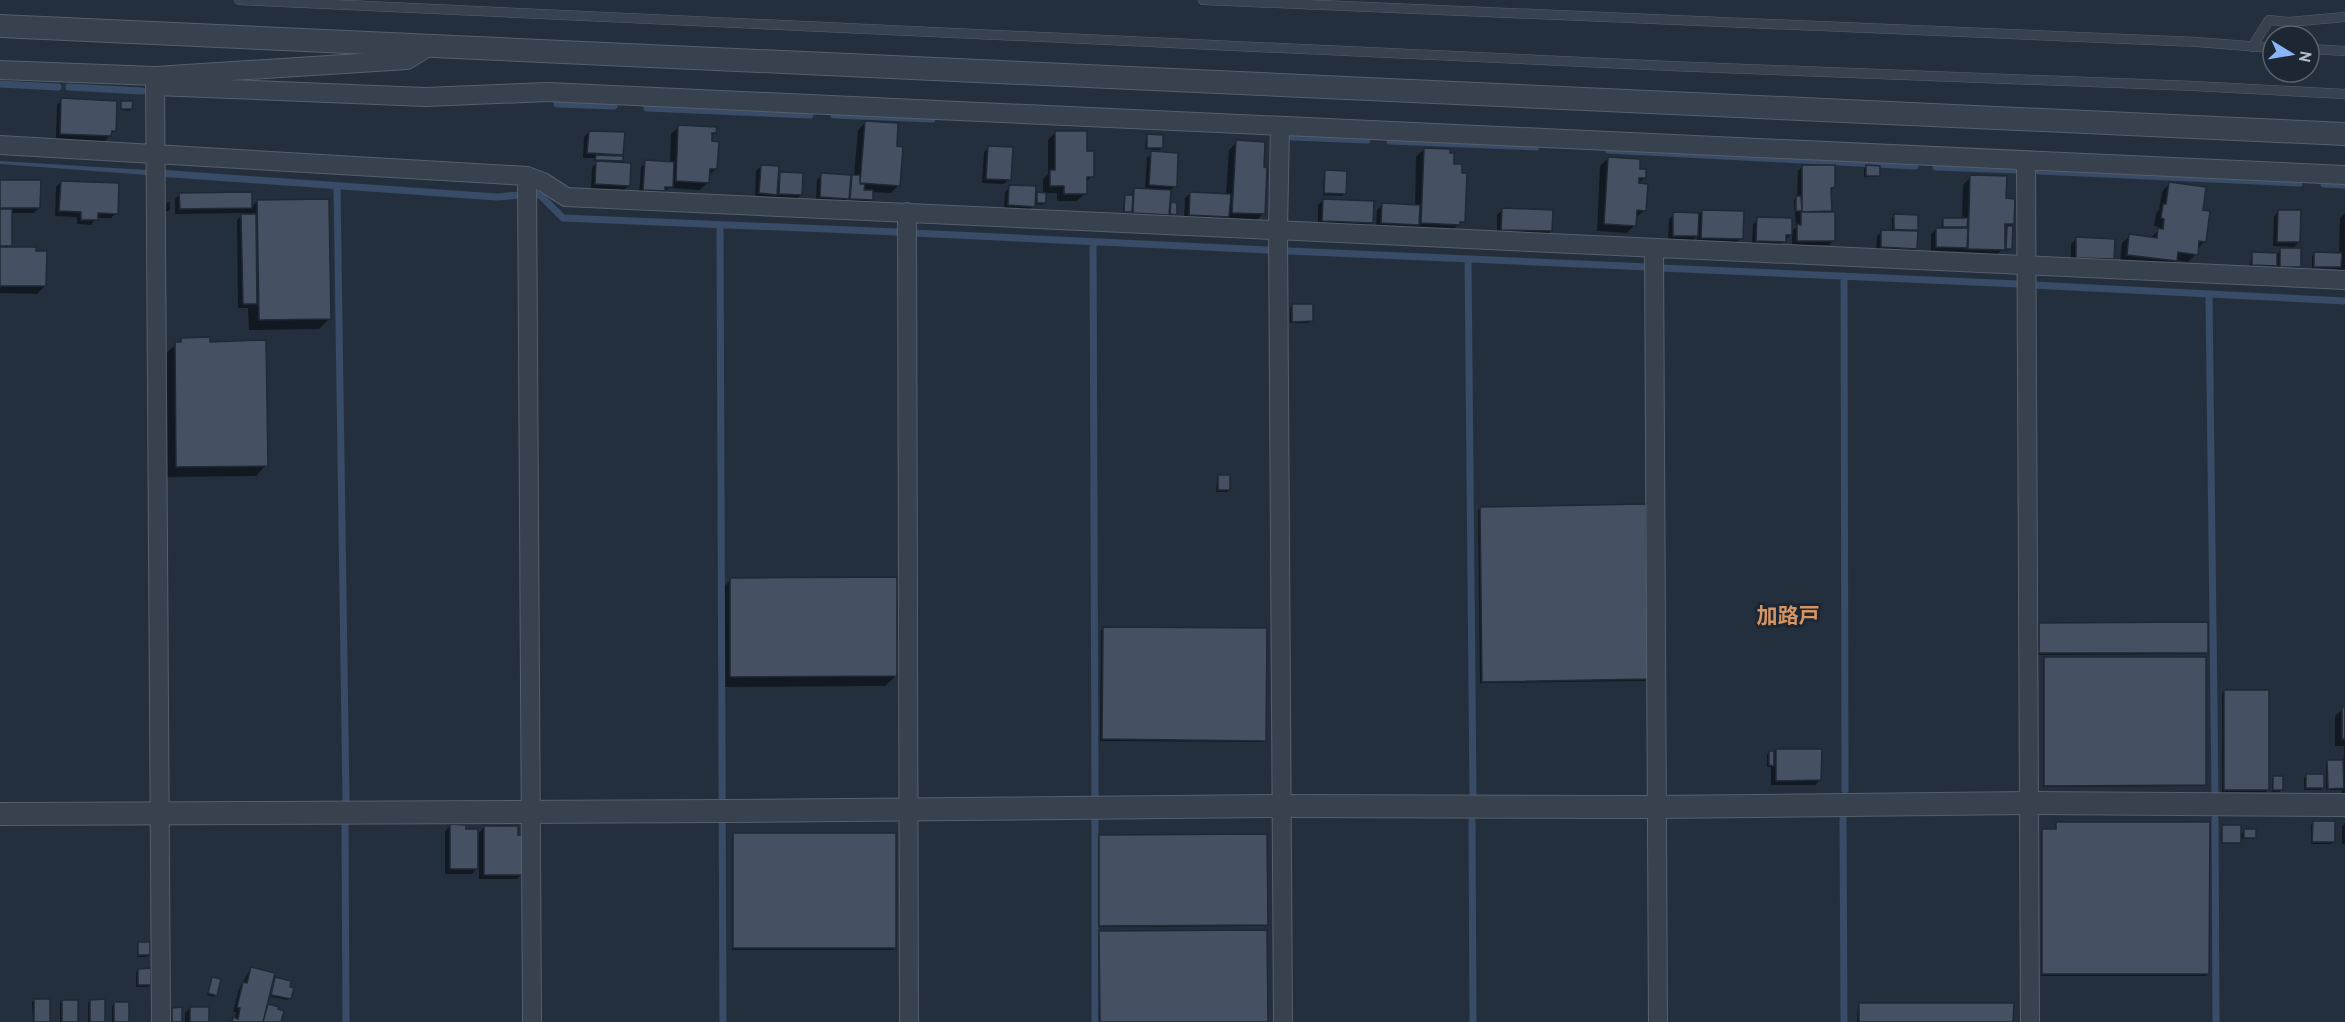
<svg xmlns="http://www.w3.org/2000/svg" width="2345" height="1022" font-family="'PT Sans','Noto Sans JP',sans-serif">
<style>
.water{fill:#394c67}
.shadow{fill:#0007}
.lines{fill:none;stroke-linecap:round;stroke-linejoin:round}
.stream{stroke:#394c67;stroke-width:7}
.building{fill:#455162;stroke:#1f2835;stroke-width:1.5}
.service-casing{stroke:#565f6c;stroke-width:10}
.minor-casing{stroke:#565f6c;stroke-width:20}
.tertiary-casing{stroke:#565f6c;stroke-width:24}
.service{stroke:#38414e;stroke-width:9}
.minor{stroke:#38414e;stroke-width:18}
.tertiary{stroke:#38414e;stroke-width:22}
.labels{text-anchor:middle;stroke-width:6;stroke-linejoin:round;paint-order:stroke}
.neighbourhood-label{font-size:21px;font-weight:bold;fill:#d59563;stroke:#1d2633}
</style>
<rect width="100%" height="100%" fill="#242f3e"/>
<path class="water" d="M0 161 147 170V175L0 164Z"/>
<path class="shadow" d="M62 100 114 131 105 141 56 139 57 105Z
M122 102 131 109 129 111 120 110Z
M866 122 895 147 899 185 891 193 872 192 869 202 849 200V197L843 203 816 202 817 180 822 175 849 179 854 176 858 130Z
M679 127 715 133 711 137 716 169 708 176V182L700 190 670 188 658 195 639 194 641 167 646 162 670 163 671 134Z
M589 132 622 155 619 157 622 161 618 164 629 185 624 190 591 189 592 168 598 161H594V158H583L584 137Z
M1056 132 1085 153 1092 176 1085 183V193L1077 201H1057V193H1044V203L1042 205 1034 204 1029 211 1004 209 1005 192 1010 187 1034 197 1038 194H1043V179L1048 174V140Z
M1148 136 1161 148 1159 150 1145 149 1146 138Z
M1237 142 1263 214 1255 222 1184 219 1185 198 1190 193 1226 195 1229 150Z
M989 147 1009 179 1004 184 982 183 984 152Z
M1424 149 1453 165 1463 221 1450 232 1376 228 1377 210 1382 205 1415 206 1416 157Z
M1152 153 1175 186 1170 191 1168 207 1172 204 1176 214 1169 216V213L1163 219 1128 217V214L1165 216V213L1125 211 1123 213 1124 199 1129 197 1135 190 1145 191 1147 158Z
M1608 158 1638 170 1644 178 1638 184 1645 210 1635 218V225L1627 233 1597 231 1600 166Z
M761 166 777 177 781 173 801 195 796 200 774 199 775 195 771 199 755 198 756 171Z
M1803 166 1834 187 1830 191 1834 240 1829 245H1792V233L1779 247 1752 246 1753 224 1758 219 1790 233 1796 227 1794 200 1797 197 1798 171Z
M1866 167 1878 175 1876 177H1864V169Z
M1326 171 1344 194 1342 196 1323 195 1324 174Z
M1971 177 2005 200 2012 224 2009 227 2011 249 2005 251V247L1995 257 1961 256V252H1931V234L1936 229H1941L1942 221 1944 219 1962 220 1963 185Z
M0 181 39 208 34 213H10V246L8 248 45 286 37 294 0 293Z
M61 182 116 213 111 218H96L91 225 77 224V217L55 216 56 187Z
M2169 184 2201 211 2205 241 2197 249 2196 254 2188 262 2175 260 2168 268 2120 262 2122 243 2130 236 2150 238 2157 232V226H2154L2156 213 2159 210 2162 192Z
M250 193V208L258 201 329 319 319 329 249 330 248 308H238L237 220 245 213 175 214V199L180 194Z
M1323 200 1371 222 1366 228 1318 226V205Z
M167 202H170V210L165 212Z
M2345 207V272H2338V269L2312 268V256L2315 254H2339L2340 218 2345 213Z
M1502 210 1551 231 1546 236 1497 234V215Z
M1702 211 1741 238 1736 243 1696 242 1697 236 1692 241 1668 240 1669 219 1674 214H1699Z
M2279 211 2299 242 2294 247 2273 246 2274 216Z
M1895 216 1916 229 1914 232 1916 248 1911 253 1876 252 1877 236 1882 231 1892 232V218Z
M2076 239 2113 258 2108 263 2071 262V244Z
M2280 249 2299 266 2297 269 2278 268V263L2274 268 2250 267 2251 256 2253 253 2278 254Z
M1292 306 1311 321 1309 323H1290V308Z
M182 339 209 343 266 465 256 476 166 477 165 354Z
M1219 476 1229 490 1227 492H1216L1217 479Z
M1480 508 1647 679 1645 681 1480 683 1478 510Z
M731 580 896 676 885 686 720 687V590Z
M2040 624 2206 652 2204 654 2038 655V626Z
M1103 628 1264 740 1262 742 1100 741 1101 631Z
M2045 659 2204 784 2202 786 2043 787V661Z
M2224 691 2268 790 2266 792H2222V694Z
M2343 709H2345V795H2342V790H2326V764L2328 762H2342L2344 757V746H2335V716Z
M1776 751 1820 780 1815 785H1771V767H1767V754Z
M2306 776 2323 788 2321 790H2304V778Z
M2274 777 2281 790 2279 792H2272V779Z
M2057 823 2208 974 2206 976H2041V832L2043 830H2055Z
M2313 823 2334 842 2331 844H2311V825Z
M2345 823V844H2342V826Z
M450 826 477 835 484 827 522 874 517 879H479V866L472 874H445V831Z
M2223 826 2240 835 2245 831 2255 837 2253 839H2240L2238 844H2221V829Z
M734 834 895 947 892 950H732V836Z
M1099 837 1266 924 1264 926 1098 927 1097 839Z
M1100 932 1266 1022H1098V935Z
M139 944 149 955 146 957H137V946Z
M251 968 271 983 276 979 290 998 287 1000 268 996 264 1010 269 1006 279 1022H230L235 1020 236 1012H233L239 989Z
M138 970 150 985 148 987H136V972Z
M212 979 216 995 214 997 207 995Z
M35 1000 48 1022H33L32 1002Z
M62 1001 76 1022H60V1003Z
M90 1001 104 1022H88V1003Z
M114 1004 127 1022H112V1006Z
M1860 1004 2012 1022H1857L1858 1006Z
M190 1008 207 1022H185V1013Z"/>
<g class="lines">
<path class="stream" d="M0 84 58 87
M69 87 142 91
M557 104 614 106
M647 108 810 115
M834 115 932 119
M1292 137 1367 140
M1390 141 1536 147
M1609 150 1915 166
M1936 167 2018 170
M2039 171 2299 183
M158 173 497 197 520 195
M2324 184 2345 185
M337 186 346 800
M533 193 541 196 563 218 897 232
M720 225 723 1022
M914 233 1268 250
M1093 242 1095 797
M1289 251 1648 267
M1468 259 1473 796
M1661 268 2018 284
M1844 276 1845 790
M2033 285 2345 301
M2209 294 2215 795
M1843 815 1844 1022
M2215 819 2216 1022
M1095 821V1022
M1472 821 1473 1022
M345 825 346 1022"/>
</g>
<path class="building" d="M61 98 117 101 116 131H112L111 136 60 134Z
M121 101H133L132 109H121Z
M865 121 898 123 897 146 903 147 900 186 860 183Z
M678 125 717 127 716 133H712V141L719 142 717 169H710L709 183 676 181Z
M589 131 625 132 623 155 587 153Z
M1055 131H1087V151H1094V177H1087V194H1064V186H1050V170H1055Z
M1147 134 1163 135V148H1147Z
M1236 140 1265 142 1264 167 1267 168 1265 214 1232 213Z
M988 146 1013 147 1011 180 986 179Z
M1424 148 1450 149V153H1454V164H1462V173H1467L1465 222H1460V225L1421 223Z
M1151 151 1178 153 1177 187 1149 185Z
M596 155 623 156V161L595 160Z
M1608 157 1640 159V169H1646V178H1639V183L1648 184 1646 211 1637 210 1636 226 1604 224Z
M645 160 674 162 673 187H665V191L643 190Z
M596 161 631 163 630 186 595 184Z
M761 165 779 166 777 195 759 193Z
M1802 165H1835V187L1831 188 1832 211 1802 212Z
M1866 165 1880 166V176H1866Z
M1325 170 1347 171 1346 194 1324 193Z
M780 172 803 173 802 195 779 194Z
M821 173 851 175 849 199 820 197Z
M852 175H860V184H865L864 190H873V200L850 199Z
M1970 175 2007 176 2006 198 2015 199 2014 224H2005V250L1968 249Z
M0 180H41L40 208H0Z
M61 181 119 183 118 214 98 213V220H81V212L59 211Z
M2169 182 2206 187 2203 210 2210 211 2206 242 2199 241 2198 255 2178 252 2177 261 2127 255 2129 234 2157 238 2158 228 2163 229 2164 219 2161 218 2163 204H2166Z
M1009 185 1036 186 1035 207 1008 205Z
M1134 188 1171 190 1169 215 1133 213Z
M252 192V208L180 209 179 193Z
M1037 192 1046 193V203H1037Z
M1190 192 1231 194 1229 217 1189 215Z
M1125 195H1133L1132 212H1124Z
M1796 196H1801L1802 211H1796Z
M329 199 331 319 259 320 257 200Z
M1323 199 1374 201 1373 223 1322 221Z
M1171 202 1177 203V215L1170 214Z
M1382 203 1420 205 1419 225 1381 223Z
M1502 208 1553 210 1552 231 1501 230Z
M0 209H12V246H0Z
M1702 210 1744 211 1743 239 1701 238Z
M2278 210H2301L2300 242H2277Z
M1673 212 1699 213 1698 236H1673Z
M1801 212H1835V241H1797V224L1801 225Z
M241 214H256L257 304H243Z
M1894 214 1918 215V230H1894Z
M1757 217 1792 218V235H1786V242L1756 241Z
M1943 218H1968L1967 227H1943Z
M2007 226H2013L2012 249H2006Z
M1936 228H1968L1967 248 1936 247Z
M1881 230 1918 231 1917 249 1881 247Z
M2076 237 2115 239 2114 259 2076 258Z
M0 247H36V251H47L46 286H0Z
M2280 248H2301V267H2280Z
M2252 252 2277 253V266L2252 265Z
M2314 252 2342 253 2341 267H2314Z
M1292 304H1313V321L1292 322Z
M210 337V342L266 340 268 466 176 467 175 342H181V338Z
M1218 475H1230V490H1218Z
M1646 504 1648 679 1482 682 1480 507Z
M897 577V676L730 677V578Z
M2208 622V653H2039V623Z
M1103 627 1267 628 1266 741 1102 739Z
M2044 657H2206V785L2044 786Z
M2224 690H2269V790H2224Z
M2342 707H2345V739H2342Z
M1776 749H1822L1821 780 1776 781Z
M1769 751H1774V766L1769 765Z
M2327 760H2343L2344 788 2328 789Z
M2306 774H2324V788H2306Z
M2273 776H2283V790H2273Z
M2313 821H2335V842H2312Z
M2056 822H2210L2209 974H2042V829H2056Z
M450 824 466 825V829H478V869H450Z
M2222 825H2241V843H2222Z
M484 826H518V835H523V875H484Z
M2244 829H2256V838H2244Z
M733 833H896V948H733Z
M1267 834 1268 925 1099 926V835Z
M1267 930 1268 1022H1100L1099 931Z
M138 942H150V955H138Z
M251 967 275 973 263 1022H232L233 1017 238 1019 240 1008 237 1007 243 982 247 983Z
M151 968V985H138V969Z
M212 977 221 979 217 996 208 993Z
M275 977 291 981 290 987 294 988 291 999 271 995Z
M34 999H50V1022H34Z
M105 999V1022H90V1000Z
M62 1000H78V1022H62Z
M114 1002H129V1022H114Z
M1859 1003H2014L2013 1022H1859Z
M268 1004 279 1007 278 1009 284 1011 281 1022H263Z
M182 1007V1022H172V1008Z
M190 1007H209V1022H190Z"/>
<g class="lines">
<g class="service-casing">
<path id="service" d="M239 0 1670 66 2194 86 2345 94
M1203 0 2197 42 2273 48
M2252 47 2269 20 2289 22 2345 17
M2309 49 2345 51"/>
</g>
<g class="minor-casing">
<path id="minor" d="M0 70 155 76
M155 86 425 97 548 92 2345 175
M1280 126 1278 230 1283 1022
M0 145 527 176 543 182 566 197 2345 280
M2026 160 2030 1022
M527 176 532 1022
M907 212 909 1022
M1654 249 1658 1022
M161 1022 155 76 407 60 428 47"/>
</g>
<g class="tertiary-casing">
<path id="tertiary" d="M0 26 2345 134
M0 814 727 811 1282 806 1656 807 2028 803 2345 805"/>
</g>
<use href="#service" class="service"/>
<use href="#minor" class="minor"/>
<use href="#tertiary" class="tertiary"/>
</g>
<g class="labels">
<g class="neighbourhood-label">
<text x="1788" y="623">加路戸</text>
</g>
</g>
<g transform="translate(2291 54) rotate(101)"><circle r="28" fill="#1d2633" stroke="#59626f" stroke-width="1.5"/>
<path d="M0-4.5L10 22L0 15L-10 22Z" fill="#8ab4f8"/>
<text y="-9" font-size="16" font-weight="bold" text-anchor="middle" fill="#b4bcc9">N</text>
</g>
</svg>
